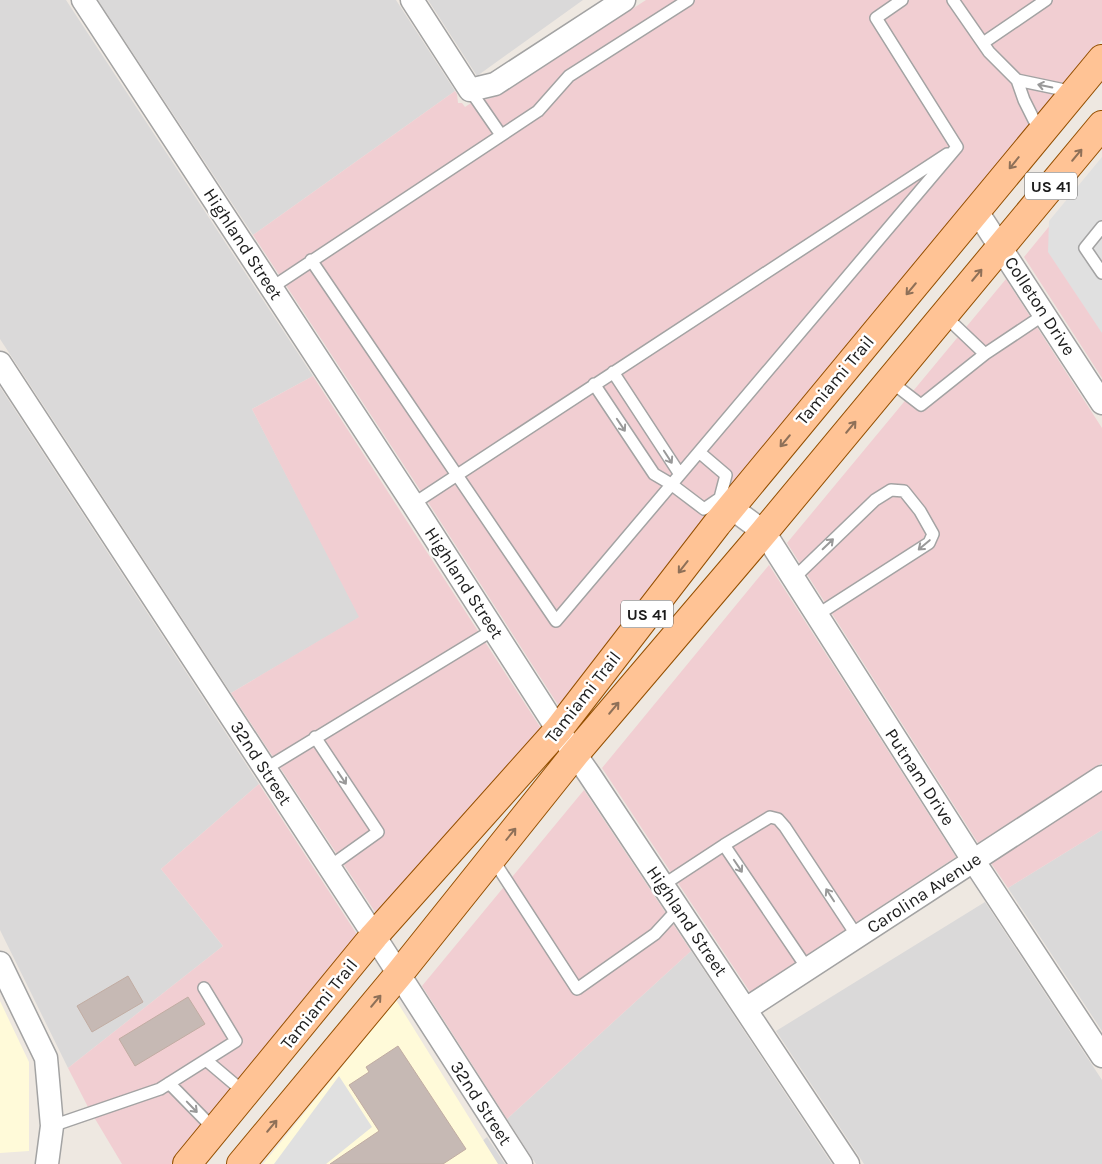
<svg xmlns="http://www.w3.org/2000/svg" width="1102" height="1164" font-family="Karla,sans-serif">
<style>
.residential{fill:#dad9d9}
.commercial{fill:#f1ced2}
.education{fill:#fffad9}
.parking{fill:#e0e0e0}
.building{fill:#c6b9b4;stroke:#c1aca2}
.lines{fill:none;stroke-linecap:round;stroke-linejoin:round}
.lane-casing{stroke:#a3a3a3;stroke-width:14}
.street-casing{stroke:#a3a3a3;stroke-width:25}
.primary-casing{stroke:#944f00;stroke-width:30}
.lane{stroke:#fff;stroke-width:11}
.street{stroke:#fff;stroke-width:22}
.primary{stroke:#ffc395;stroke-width:28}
.oneway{stroke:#999}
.oneway2{stroke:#8e7058}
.labels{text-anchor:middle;stroke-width:5;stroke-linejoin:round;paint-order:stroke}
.shield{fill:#fff;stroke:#606060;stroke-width:1}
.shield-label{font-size:16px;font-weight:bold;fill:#1c1c1c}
.street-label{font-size:18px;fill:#1c1c1c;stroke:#fff}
</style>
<rect width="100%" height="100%" fill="#eee8e1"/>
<path class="residential" d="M0 0H66L313 376 252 409 360 617 231 693 0 339Z
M98 0H396L455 91 253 235Z
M428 0H583L477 76Z
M0 387 259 784 161 869 223 946 68 1068 0 930Z
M1102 830V1031L1008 888Z
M985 902 1102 1080V1164H864L776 1031Z
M691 951 832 1164H536L507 1119Z
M487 1137 505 1164H456Z"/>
<path class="commercial" d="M646 0H1102V40L968 202 959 208 960 211 560 708 424 496 253 235 455 91 457 94 458 103H462L465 107 474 101 488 99 502 94Z
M1102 162V378L1024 257Z
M1006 279 1102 428V763L978 843 787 543Z
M313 376 542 730 377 915 231 693 359 617 252 409Z
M769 565 956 857 750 992 602 768Z
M259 784 358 936 171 1164H122L88 1107 68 1068 223 946 161 869Z
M584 790 691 951 507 1119 422 986Z
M1102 791V830L1008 888 991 863Z"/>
<path class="education" d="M396 1000 498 1164H263Z
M0 1001 29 1062V1151L0 1153Z"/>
<path class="parking" d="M1102 157V333L1048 252 1049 221Z
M339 1076 372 1127 326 1164H274Z"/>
<path class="building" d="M128 976 143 1002 92 1032 77 1006Z
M188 997 205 1024 135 1066 119 1039Z
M398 1046 466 1149 443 1164H330L379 1131 349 1085 369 1072 366 1067Z"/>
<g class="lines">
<g class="lane-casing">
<path id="lane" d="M953 0 989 52 1017 80 1024 100 1040 132
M983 43 1046 0
M1017 80 1074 92
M470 90 501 135
M1102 227 1085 248 1102 273
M311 260 556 621 957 147 876 18 902 0
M271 288 538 111 569 76 688 0
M985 354 1045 314
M613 372 679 473
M890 381 921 405 985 354 944 315
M594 384 654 474 671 484 704 509 720 498 726 475 699 452
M413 504 947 154
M794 578 875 500 891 490 904 491 920 511 933 534 929 543 817 615
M315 737 378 832 329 867
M265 769 493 630
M492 858 577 989 655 934 678 909
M663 885 724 845
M807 968 724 845 770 817 778 819 785 827 857 936
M206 1060 245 1093
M169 1083 215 1130
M52 1126 160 1089 236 1041 204 988"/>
</g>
<g class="street-casing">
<path id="street" d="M83 0 413 504 558 730 589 774 848 1164
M412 0 470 90 495 84 624 0
M976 210 1102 403
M0 363 364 920 521 1164
M730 507 764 532 973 860 1102 1056
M0 963 46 1058 52 1126 47 1164
M746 1009 1102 777"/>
</g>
<g class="primary-casing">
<path id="primary" d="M187 1164 374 936 558 730 717 524 1102 59
M241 1164 399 974 575 754 764 532 1102 125"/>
</g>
<use href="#lane" class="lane"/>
<use href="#street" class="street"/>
<use href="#primary" class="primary"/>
</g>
<defs><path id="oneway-shaft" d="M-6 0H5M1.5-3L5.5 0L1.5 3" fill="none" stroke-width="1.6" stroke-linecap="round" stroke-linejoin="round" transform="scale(1.25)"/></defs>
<g class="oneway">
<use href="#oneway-shaft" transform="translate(1045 86) rotate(-168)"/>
<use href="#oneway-shaft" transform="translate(621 425) rotate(56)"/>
<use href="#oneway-shaft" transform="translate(668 457) rotate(57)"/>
<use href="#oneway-shaft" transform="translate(828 544) rotate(-44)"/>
<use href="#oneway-shaft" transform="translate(924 545) rotate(140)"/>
<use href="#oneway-shaft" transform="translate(342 778) rotate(56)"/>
<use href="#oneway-shaft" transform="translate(738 866) rotate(56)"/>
<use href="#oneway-shaft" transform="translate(830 895) rotate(-123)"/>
<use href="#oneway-shaft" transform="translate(192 1107) rotate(46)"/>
</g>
<g class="oneway2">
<use href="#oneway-shaft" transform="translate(1077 155) rotate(-50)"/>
<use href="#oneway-shaft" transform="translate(1014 163) rotate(129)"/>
<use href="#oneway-shaft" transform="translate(977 275) rotate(-50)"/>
<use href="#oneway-shaft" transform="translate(911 289) rotate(130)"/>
<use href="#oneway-shaft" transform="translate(851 427) rotate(-50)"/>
<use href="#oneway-shaft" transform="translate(785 441) rotate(130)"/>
<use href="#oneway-shaft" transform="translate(683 567) rotate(128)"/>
<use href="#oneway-shaft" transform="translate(614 708) rotate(-50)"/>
<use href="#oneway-shaft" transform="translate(511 834) rotate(-51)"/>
<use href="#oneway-shaft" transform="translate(376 1001) rotate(-50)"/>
<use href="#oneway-shaft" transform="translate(272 1126) rotate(-50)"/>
</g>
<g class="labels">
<g class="shield">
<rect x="1025" y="172.5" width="52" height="27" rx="4"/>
<rect x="621" y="600.5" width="52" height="27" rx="4"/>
</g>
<g class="shield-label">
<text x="1051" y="192">US 41</text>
<text x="647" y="620">US 41</text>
</g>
<g class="street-label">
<text transform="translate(243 244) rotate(57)" y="6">Highland Street</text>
<text transform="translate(1040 306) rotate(57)" y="6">Colleton Drive</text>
<text transform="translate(835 380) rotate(-50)" y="6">Tamiami Trail</text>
<text transform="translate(464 583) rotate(57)" y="6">Highland Street</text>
<text transform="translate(583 697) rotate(-52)" y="6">Tamiami Trail</text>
<text transform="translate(261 763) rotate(57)" y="6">32nd Street</text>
<text transform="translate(920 777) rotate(57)" y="6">Putnam Drive</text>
<text transform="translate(924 893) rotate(-33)" y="6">Carolina Avenue</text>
<text transform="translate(687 921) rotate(56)" y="6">Highland Street</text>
<text transform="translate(319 1004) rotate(-51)" y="6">Tamiami Trail</text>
<text transform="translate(481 1103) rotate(57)" y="6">32nd Street</text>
</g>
</g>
</svg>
